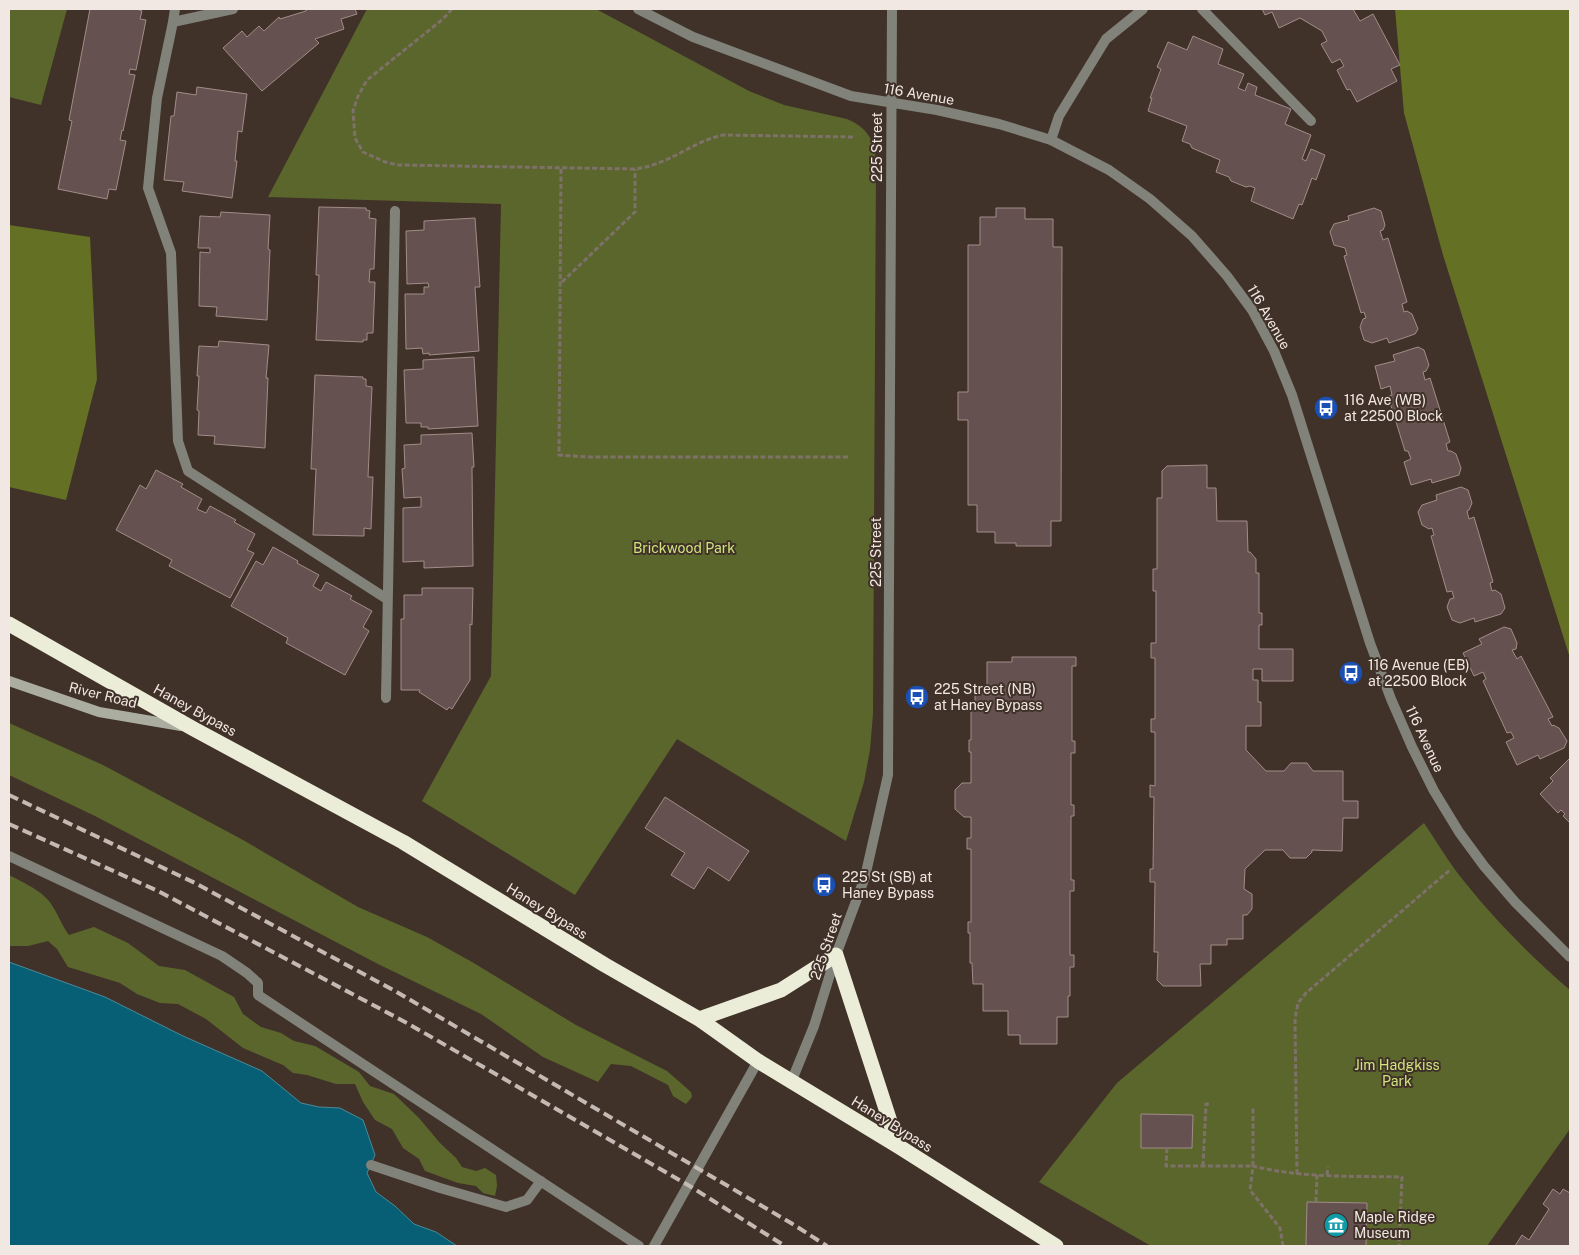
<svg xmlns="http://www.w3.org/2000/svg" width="1579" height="1255" font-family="'Public Sans',sans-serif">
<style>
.green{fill:#5b662d}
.forest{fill:#647024}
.water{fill:#075f75;stroke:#4e8896}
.building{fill:#655150;stroke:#a28c8a}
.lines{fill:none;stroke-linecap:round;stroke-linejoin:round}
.path{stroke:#7e7169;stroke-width:3;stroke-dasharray:5 2.5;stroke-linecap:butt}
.lane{stroke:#81827a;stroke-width:10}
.street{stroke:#81827a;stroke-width:10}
.secondary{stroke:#acada1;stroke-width:10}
.highway{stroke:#ecedd9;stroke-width:15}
.rail{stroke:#c4b9b3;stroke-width:4;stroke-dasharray:10 5;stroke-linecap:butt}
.labels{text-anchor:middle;stroke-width:4;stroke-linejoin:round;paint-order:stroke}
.street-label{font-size:14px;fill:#f2e8e3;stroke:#403229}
.poi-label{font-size:14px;fill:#f2e8e3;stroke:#403229;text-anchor:start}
.park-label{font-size:14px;fill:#d1e47d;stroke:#403229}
</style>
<rect width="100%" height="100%" fill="#403229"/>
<path class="green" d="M9 9H67L41 105 9 97Z
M367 9H596L749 91 784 105 847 119C868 128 875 141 876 163L873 714 870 750 864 782 846 841 677 739 575 895 422 801 491 676 501 204 268 197Z
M9 723 103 765 243 840 358 907 427 937 472 962 576 1025 667 1071 691 1092 692 1097 686 1104 673 1096 668 1085 631 1066 611 1064 598 1082 543 1057 481 1014 378 964 95 816 9 775Z
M1424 823C1435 839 1445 856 1456 871 1489 914 1529 955 1570 990V1129L1487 1246H1151L1039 1182 1117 1083Z
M9 875C24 883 44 891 53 907 59 916 62 926 69 935L94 927 128 943 159 966 185 970 234 997 243 1014 261 1027 281 1033 294 1041 315 1046 359 1072 370 1086 394 1094 419 1118 440 1143 456 1158 462 1167 476 1171 485 1168 496 1175 497 1186 495 1196 483 1193 476 1186 458 1183 425 1171 419 1159 403 1148 392 1129 375 1120 363 1102 355 1084H336L307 1075 293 1073 283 1065 243 1048 206 1019 178 1004 160 1003 137 994 120 983 68 967 57 949 48 941 28 946H9Z"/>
<path class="forest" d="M1395 9H1570V658L1443 255 1404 113Z
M9 225 90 237 97 379 66 500 9 487Z"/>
<path class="water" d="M9 962 105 997 183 1036 262 1071 301 1103 319 1107 340 1108 363 1120 375 1155 367 1173 376 1192 395 1206 414 1224 436 1232 457 1246H9Z"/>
<path class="building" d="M90 9H137L142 11 140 19 146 20 136 70 130 69 129 74 135 75 123 131 122 130 120 140 126 141 116 190 109 189 107 199 58 189 72 121 69 120Z
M306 9H355L357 14 341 19 344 29 315 39 319 43 262 91 223 48 242 31 247 37 259 26 264 31 279 17 280 19 306 11Z
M1262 9H1353L1360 21 1373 14 1400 65 1391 69 1397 81 1357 102 1350 89 1347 90 1337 70 1344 66 1340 59 1332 63 1321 44 1327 41 1322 31 1300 18 1279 28 1272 12 1265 15Z
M1193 36 1223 49 1218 64 1244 74 1238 88 1245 91 1248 83 1257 87 1255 95 1291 109 1285 124 1311 135 1302 159 1306 161 1311 149 1325 155 1316 180 1312 178 1302 205 1299 204 1293 219 1251 201 1255 188 1250 186 1246 187 1231 181 1229 177 1216 172 1220 160 1192 148 1190 144 1182 141 1187 126 1148 111 1152 98H1150L1161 69 1157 67 1168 42 1187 50Z
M197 87 247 94 242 132 238 131 235 161H237L232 198 182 191 184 182 164 180 171 116H174L177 92 196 95Z
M319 207 366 208V210L370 211 369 218 376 219 374 269H370L369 282H375L373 333H367V340H363V342L316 340 319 275H316Z
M996 208H1025V219H1053V247H1062L1061 521H1051V546H1016V543H995V532H977V505H968V420H958V392H968V245H980V217H996Z
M1374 208 1381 211 1385 225 1383 230 1380 231 1383 240 1388 238 1407 302 1402 304 1404 312 1407 311 1412 314 1418 329 1415 334 1389 343 1387 338 1372 343 1364 340 1360 327 1363 319 1366 318 1364 312 1361 313 1344 256 1347 255 1345 248 1334 245 1330 232 1334 224 1349 220 1348 216Z
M221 212 270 215 268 249 270 250 267 320 216 316 217 307 199 306 200 252 210 253V248H198L200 216 220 217Z
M475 218 480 287H475L479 351 429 355V353L423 354 422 348 406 349 405 294H424V287H429L428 283 407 284 406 231 424 230V221Z
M219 341 269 345 266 378H268L265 448 214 444 215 436 198 435 199 411 197 410 199 376H197L199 346 218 347Z
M1418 347 1424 350 1429 365 1426 371 1423 372 1425 380 1430 378 1450 442 1446 444 1448 451H1451L1456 454 1461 468 1459 475 1432 483 1431 479 1411 485 1404 462 1411 459 1408 451H1405L1388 396 1392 395 1390 386 1381 389 1375 366 1395 361 1393 355Z
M474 357 478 426 428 429V427H421V423H406L404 370 423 369V360Z
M315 375 363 377V379H366V386L372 387 368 477H373L371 529 364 528V536L313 535 316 469H311Z
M472 433 474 467H472L473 566 424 568V561L403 562V508L421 507V497L404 498 402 469 405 468 404 445 421 444V435Z
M1207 465V488H1216L1217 521H1247L1248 552H1250L1256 559V573H1259V613H1262V625H1259V649H1293V681H1262V669H1253V680H1258V702H1261V726H1246V750L1266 771H1284L1291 763H1307L1313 771H1343V801H1358V818H1343L1342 851 1312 850V852L1306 858H1290L1283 850H1265L1245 869 1244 889 1252 894V909L1247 915H1243V939H1227V945H1211V964H1200L1201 986H1163L1157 980 1158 952H1154L1155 882H1150V869H1153L1154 797H1150V785L1155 786V732H1151V719H1155V658H1151V643H1156V591H1153V569H1157V498H1162V471L1167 466Z
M156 470 183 484 181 487 202 499 197 509 206 513 210 506 236 520 234 522 255 534 247 550 254 553 230 598 169 566 172 560 116 530 140 485 146 489Z
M1461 487 1468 490 1472 503 1469 510 1467 511 1469 519 1474 517 1493 582 1490 583 1492 591 1495 590 1501 594 1505 608 1501 614 1475 622 1474 618 1460 623 1452 620 1447 607 1450 599 1454 598 1452 591 1447 592 1431 536 1434 535 1432 528 1429 529 1422 525 1418 512 1422 505 1437 500 1436 495Z
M273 547 298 561 297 563 319 575 313 586 321 591 326 582 352 596 350 599 372 611 363 627 369 631 345 675 286 643 288 638 231 606 256 561 263 565Z
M422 588H473L472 625 470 624V680L452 709 449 707 447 710 419 692 420 690H401V619H404V595H422Z
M1504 627 1511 629 1517 643 1516 649 1512 650 1517 659 1521 656 1553 717 1548 719 1552 726 1553 725 1559 728 1567 741 1564 748 1540 759 1538 755 1517 765 1506 742 1514 738 1511 732 1507 733 1483 681 1486 679 1483 672 1474 676 1463 653 1482 644 1479 639Z
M1012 657H1076V666H1072V741H1075V753H1071V805H1074V816H1071V880H1074V891H1070V955H1074V967H1070V996H1068V1017H1057V1044H1020V1035H1008V1011H983V984H973L972 963H970V933H968V922H971V849H967V838H971V817H964L955 809V790L962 783H971V752H969V740H971V709H975V691H987V662H1012Z
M1570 758V823L1563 816 1565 814 1561 810 1558 813 1540 794 1553 781 1550 778Z
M665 797 749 851 729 881 708 867 694 889 671 875 685 853 645 828Z
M1141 1114 1193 1115 1192 1148H1141Z
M1553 1189 1560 1194 1563 1189 1570 1193V1246H1515L1522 1235 1529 1240 1549 1209 1543 1204Z
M1307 1202 1367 1203 1366 1246H1306Z"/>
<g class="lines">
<path class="path" d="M452 9 443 19 367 80 358 96 353 111 355 138 363 152 385 162 398 165 635 169C671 164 691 142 723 135L855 137
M561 169 559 455 590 457H848
M562 282 635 212V169
M1167 1148 1166 1166H1253V1106
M1203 1166 1206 1104H1210
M1297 1174 1295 1019 1298 1003 1306 993 1451 869
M1327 1175 1328 1167
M1316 1202 1317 1175
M1283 1246 1280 1228 1250 1190 1253 1166C1301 1178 1352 1176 1402 1177L1399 1246"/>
<path class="lane" d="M233 9 173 22 157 98 148 188 171 253 178 441 188 471 387 599
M1202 9 1311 121
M173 22 175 9
M1051 140 1059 116 1106 39 1143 9
M386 698 395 211
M9 856 222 956 247 973 258 983V995L639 1246
M371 1165 440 1188 506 1207 527 1200 541 1181
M654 1246 758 1061"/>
<path class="street" d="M638 9 693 37 851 96 937 110 999 124 1051 140 1109 170 1150 199 1192 236 1227 276 1252 310 1274 351 1292 395 1370 643 1391 699 1412 747 1434 791 1459 832 1484 866 1515 902 1570 957
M792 1080 814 1026 836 955 865 877 888 775 892 9"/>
<path class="secondary" d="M9 681 99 712 181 726"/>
<path class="highway" d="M9 624 192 728 403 842 605 965 699 1019 758 1061 898 1146 1056 1246
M699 1019 781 990 836 955 898 1146"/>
<path class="rail" d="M9 795 195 883 395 991 791 1223 827 1246
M9 824 158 891 407 1023 688 1185 785 1246"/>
</g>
<defs>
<g id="bus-disc" transform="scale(1.25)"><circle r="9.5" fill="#1a4fb4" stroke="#403229"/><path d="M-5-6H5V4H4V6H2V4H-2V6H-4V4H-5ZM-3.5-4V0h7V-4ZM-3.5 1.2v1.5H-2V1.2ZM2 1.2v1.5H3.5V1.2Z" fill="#fff"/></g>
<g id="museum-disc" transform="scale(1.25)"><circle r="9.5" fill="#0f9aa8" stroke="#403229"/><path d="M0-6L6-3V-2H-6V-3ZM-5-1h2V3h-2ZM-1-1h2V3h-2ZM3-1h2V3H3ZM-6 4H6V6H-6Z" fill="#fff"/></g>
</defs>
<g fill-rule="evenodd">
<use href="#bus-disc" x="1326" y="408"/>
<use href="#bus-disc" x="1351" y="673"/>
<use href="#bus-disc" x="917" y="697"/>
<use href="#bus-disc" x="824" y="885"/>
<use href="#museum-disc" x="1336" y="1225"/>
</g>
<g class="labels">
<g class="street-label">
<text transform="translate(919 94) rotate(10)" y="5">116 Avenue</text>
<text transform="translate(877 147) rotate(-90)" y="5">225 Street</text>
<text transform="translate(1269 317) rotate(60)" y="5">116 Avenue</text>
<text transform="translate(876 552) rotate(-90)" y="5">225 Street</text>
<text transform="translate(103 695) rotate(14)" y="5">River Road</text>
<text transform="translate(195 710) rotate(29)" y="5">Haney Bypass</text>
<text transform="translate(1425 739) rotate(65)" y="5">116 Avenue</text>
<text transform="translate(547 911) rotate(32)" y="5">Haney Bypass</text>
<text transform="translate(826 946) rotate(-71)" y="5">225 Street</text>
<text transform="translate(892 1124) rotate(32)" y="5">Haney Bypass</text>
</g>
<g class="poi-label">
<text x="1344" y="405">116 Ave (WB)<tspan x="1344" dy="16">at 22500 Block</tspan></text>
<text x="1368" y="670">116 Avenue (EB)<tspan x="1368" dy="16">at 22500 Block</tspan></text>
<text x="934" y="694">225 Street (NB)<tspan x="934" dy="16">at Haney Bypass</tspan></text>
<text x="842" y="882">225 St (SB) at<tspan x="842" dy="16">Haney Bypass</tspan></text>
<text x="1354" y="1222">Maple Ridge<tspan x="1354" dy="16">Museum</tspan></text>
</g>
<g class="park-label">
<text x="684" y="553">Brickwood Park</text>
<text x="1397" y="1070">Jim Hadgkiss<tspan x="1397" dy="16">Park</tspan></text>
</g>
</g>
<rect width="1579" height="1255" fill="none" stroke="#f2e8e3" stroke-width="20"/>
</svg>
